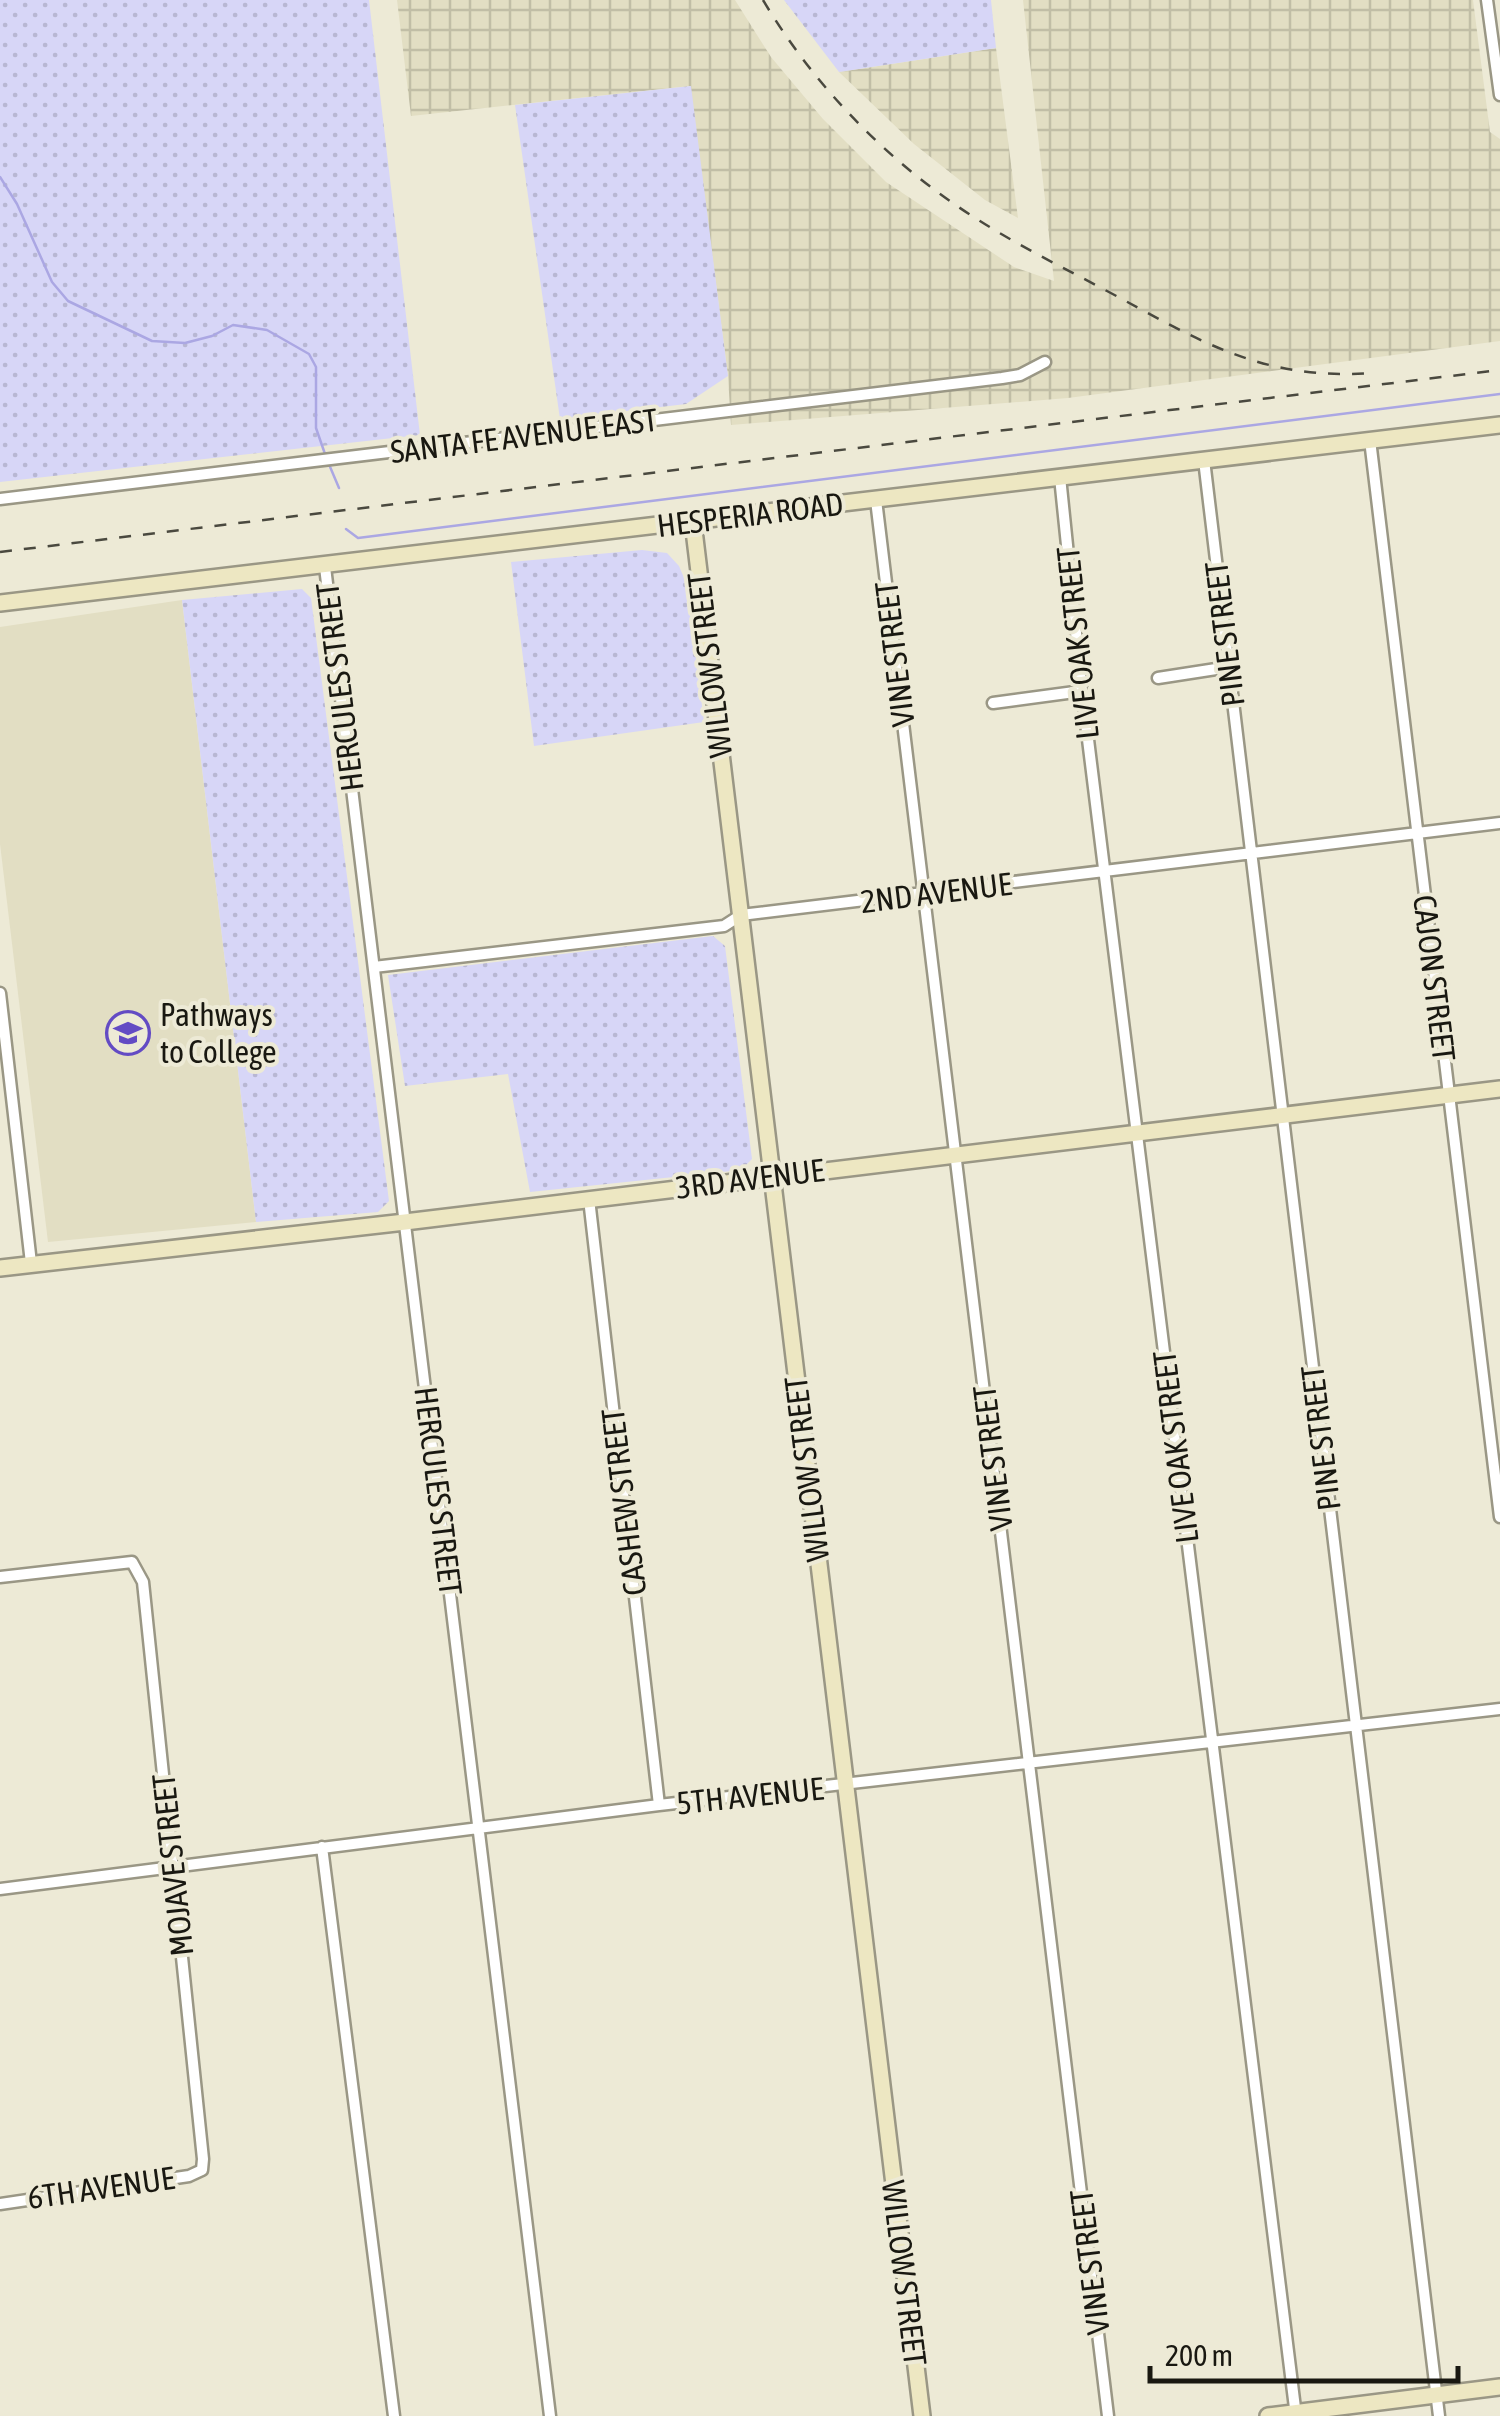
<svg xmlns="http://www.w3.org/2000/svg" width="1500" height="2416" font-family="'Asap Condensed',sans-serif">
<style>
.built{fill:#e2dec3}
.industrial{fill:url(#industrial-grid)}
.grass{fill:url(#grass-dots)}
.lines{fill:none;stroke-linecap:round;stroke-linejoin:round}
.stream{stroke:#aba7e3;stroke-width:2.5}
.street-casing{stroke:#9a9785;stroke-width:15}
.secondary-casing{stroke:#9a9785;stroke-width:20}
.street{stroke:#fff;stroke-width:10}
.secondary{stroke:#ede7c2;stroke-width:15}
.rail{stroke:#4a493f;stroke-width:2.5;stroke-dasharray:12 12;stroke-linecap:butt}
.labels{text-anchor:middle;stroke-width:8;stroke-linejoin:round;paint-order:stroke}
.street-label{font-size:32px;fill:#191811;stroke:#edead6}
.poi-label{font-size:32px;fill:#191811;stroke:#edead6;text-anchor:start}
</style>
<defs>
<pattern id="industrial-grid" width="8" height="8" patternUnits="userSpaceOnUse" patternTransform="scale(2.5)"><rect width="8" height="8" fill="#e2dec3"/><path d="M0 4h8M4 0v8" fill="none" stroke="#c1bea6"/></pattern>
<pattern id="grass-dots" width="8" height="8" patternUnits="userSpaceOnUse" patternTransform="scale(2.5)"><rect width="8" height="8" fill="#d7d6f7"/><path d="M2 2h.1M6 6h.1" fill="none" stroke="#b8b7d3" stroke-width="1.8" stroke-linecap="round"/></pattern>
</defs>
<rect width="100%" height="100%" fill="#edead6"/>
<path class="built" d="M182 600 256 1222 48 1242 0 844V627Z"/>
<path class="industrial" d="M397 0H735L771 57 823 119 886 182 1014 267 1054 281 1023 0H1473L1490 132 1500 139V341L1068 398 731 425 728 376 690 86 411 116Z
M996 48 1018 218 985 200 914 144 839 72Z"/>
<path class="grass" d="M0 0H369L420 435 0 482Z
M784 0H991L996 48 839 72Z
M691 86 728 376 686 404 560 419 515 105Z
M642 550 667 553 679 566 687 585 704 722 534 746 511 562Z
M302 589 311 598 389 1201 378 1212 256 1222 182 600Z
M713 936 725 946 752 1159 741 1170 530 1192 508 1074 405 1086 388 975Z"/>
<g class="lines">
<path class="stream" d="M0 177 17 204 52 282 68 301 152 341 185 343 212 336 233 325 267 330 309 354 316 367V428L325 454
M328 462 339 488
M346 529 358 538 1500 394"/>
<g class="street-casing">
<path id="street" d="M1487 0 1500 95
M1370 440 1500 1517
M1204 460 1439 2416
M1060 477 1082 691 1296 2416
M0 499 1002 378 1020 375 1045 362
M876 500 1108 2416
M325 567 550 2416
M1158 678 1229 667
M993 703 1082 691
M374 967 724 926 741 915 1500 823
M0 993 31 1263
M589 1199 659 1805
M0 1577 132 1562 143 1582 203 2159 202 2170 189 2176 0 2204
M322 1847 394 2416
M0 1889 659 1805 1500 1709"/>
</g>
<g class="secondary-casing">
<path id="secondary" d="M693 522 922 2416
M0 603 1500 425
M0 1268 405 1222 1500 1089
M1268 2416 1500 2387"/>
</g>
<use href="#street" class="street"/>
<use href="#secondary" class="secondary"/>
<path class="rail" d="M763 0C816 89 892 166 980 221 1021 247 1064 268 1107 291 1199 340 1261 381 1371 373
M0 552 1500 370"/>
</g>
<defs>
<g id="school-ring" transform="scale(2.25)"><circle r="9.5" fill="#edead6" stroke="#634bc4" stroke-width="1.5"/><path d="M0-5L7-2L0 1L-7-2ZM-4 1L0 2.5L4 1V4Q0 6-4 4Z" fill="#634bc4"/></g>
</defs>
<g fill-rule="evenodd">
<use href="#school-ring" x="128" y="1033"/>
</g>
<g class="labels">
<g class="street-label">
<text transform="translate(524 436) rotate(-7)" y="11">SANTA FE AVENUE EAST</text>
<text transform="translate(750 515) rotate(-7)" y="11">HESPERIA ROAD</text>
<text transform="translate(1225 634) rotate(-97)" y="11">PINE STREET</text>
<text transform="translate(1078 643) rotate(-96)" y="11">LIVE OAK STREET</text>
<text transform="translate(895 654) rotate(-97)" y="11">VINE STREET</text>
<text transform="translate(710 665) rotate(-97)" y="11">WILLOW STREET</text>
<text transform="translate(340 687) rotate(-97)" y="11">HERCULES STREET</text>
<text transform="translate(936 893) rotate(-7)" y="11">2ND AVENUE</text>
<text transform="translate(1434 978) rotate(83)" y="11">CAJON STREET</text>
<text transform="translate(750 1179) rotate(-7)" y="11">3RD AVENUE</text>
<text transform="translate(1321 1438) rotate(-97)" y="11">PINE STREET</text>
<text transform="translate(1176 1447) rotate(-97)" y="11">LIVE OAK STREET</text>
<text transform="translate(993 1458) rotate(-97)" y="11">VINE STREET</text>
<text transform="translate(807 1469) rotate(-97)" y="11">WILLOW STREET</text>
<text transform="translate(438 1491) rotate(83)" y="11">HERCULES STREET</text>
<text transform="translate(624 1502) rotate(-97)" y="11">CASHEW STREET</text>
<text transform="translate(750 1796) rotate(-6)" y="11">5TH AVENUE</text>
<text transform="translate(173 1865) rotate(-96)" y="11">MOJAVE STREET</text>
<text transform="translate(101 2188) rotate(-8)" y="11">6TH AVENUE</text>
<text transform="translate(1090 2262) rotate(-97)" y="11">VINE STREET</text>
<text transform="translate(904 2273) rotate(83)" y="11">WILLOW STREET</text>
</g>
<g class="poi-label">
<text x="160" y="1026">Pathways<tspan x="160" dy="37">to College</tspan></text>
</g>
</g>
<path d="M1150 2366v15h308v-15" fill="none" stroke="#191811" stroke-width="5"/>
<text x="1165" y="2366" font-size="30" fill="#191811" stroke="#edead6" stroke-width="8" paint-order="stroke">200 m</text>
</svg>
